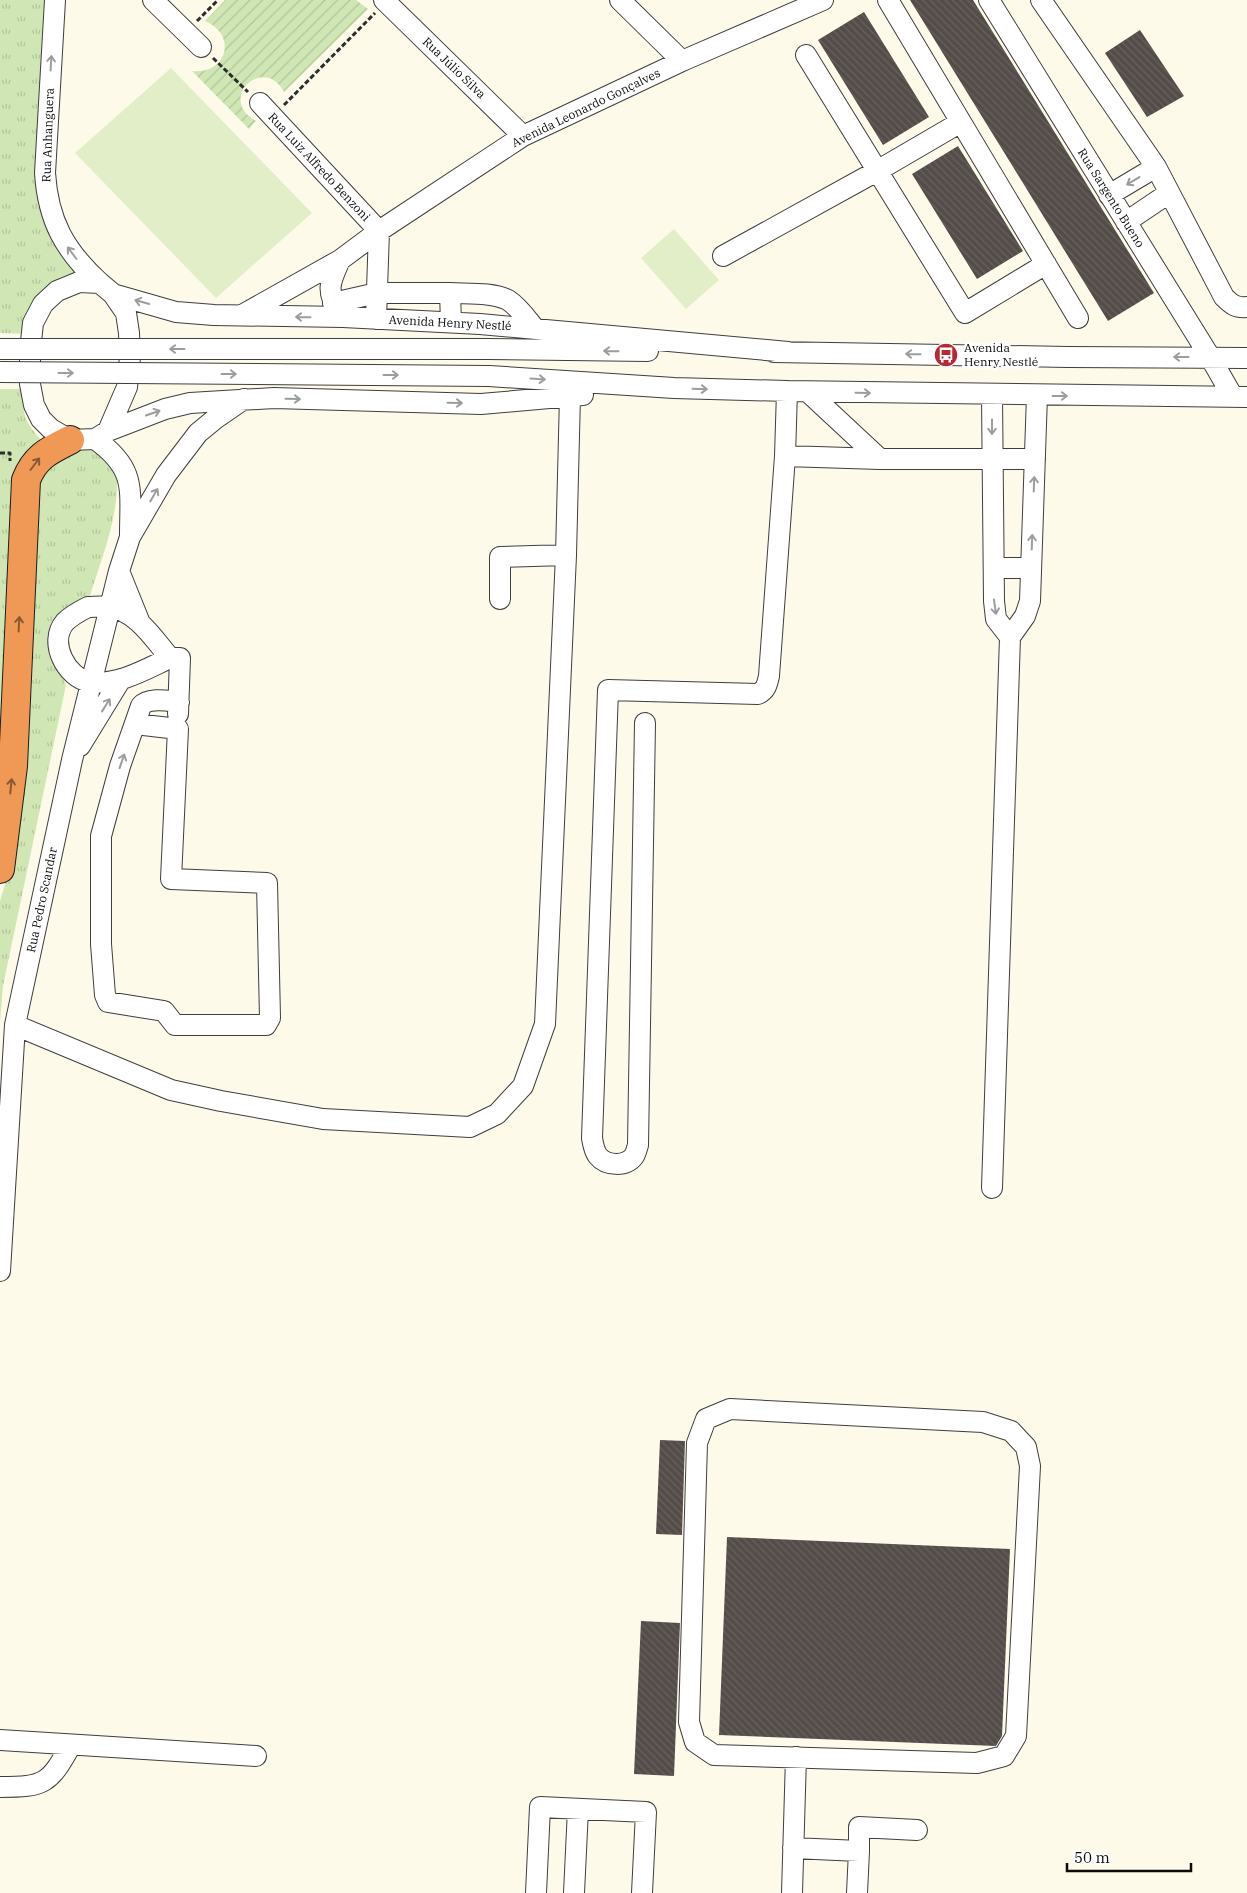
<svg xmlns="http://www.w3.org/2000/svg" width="1247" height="1893" font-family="'IBM Plex Serif',serif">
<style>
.grass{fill:url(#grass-tufts)}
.garden{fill:url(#garden-furrows)}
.pitch{fill:#e1eec7}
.building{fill:url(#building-back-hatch)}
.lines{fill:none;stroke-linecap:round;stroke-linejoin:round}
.minor-casing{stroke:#3e3e3e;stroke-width:22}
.highway-casing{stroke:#1c1c1c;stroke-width:30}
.path{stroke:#2d2d2d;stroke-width:3;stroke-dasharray:5 2.5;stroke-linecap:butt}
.minor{stroke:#fff;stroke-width:20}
.highway{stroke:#f09956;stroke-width:28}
.minor-bridge-casing{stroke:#3e3e3e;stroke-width:22;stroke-linecap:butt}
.minor-bridge{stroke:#fff;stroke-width:20}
.oneway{stroke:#9d9d9d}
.oneway2{stroke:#895934}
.labels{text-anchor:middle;stroke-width:5;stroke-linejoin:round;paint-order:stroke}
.street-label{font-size:12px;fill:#0b0b0b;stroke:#fff}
.poi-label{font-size:12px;fill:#0b0b0b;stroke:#fff;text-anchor:start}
</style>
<defs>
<pattern id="grass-tufts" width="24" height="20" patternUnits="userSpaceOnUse" patternTransform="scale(1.25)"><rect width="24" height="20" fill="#d0e7b5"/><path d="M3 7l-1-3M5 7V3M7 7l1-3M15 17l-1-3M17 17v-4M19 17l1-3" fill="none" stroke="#b1c59a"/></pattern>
<pattern id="garden-furrows" width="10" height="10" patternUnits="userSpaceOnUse" patternTransform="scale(1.25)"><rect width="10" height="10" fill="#d0e7b5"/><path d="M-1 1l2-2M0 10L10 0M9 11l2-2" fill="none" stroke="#b1c59a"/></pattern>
<pattern id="building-back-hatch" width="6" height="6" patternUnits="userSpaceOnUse" patternTransform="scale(1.25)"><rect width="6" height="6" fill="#534c48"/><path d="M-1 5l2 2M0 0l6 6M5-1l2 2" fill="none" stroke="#67615e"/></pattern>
</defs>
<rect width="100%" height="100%" fill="#fefaea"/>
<path class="grass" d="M0 0H45L37 178 78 272C38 280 36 300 26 334L0 333Z
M0 389H23C22 414 25 422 41 440L29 452 0 805Z
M90 446 116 466C122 511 102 556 89 599L66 613 57 661 66 685 3 986 0 1023V901L7 878 23 787 32 686 35 491 42 471 71 450Z"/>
<path class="garden" d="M225 0H356L368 9 284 92C264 54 216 99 256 121L249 129 192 71C227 75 238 35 205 21Z"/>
<path class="pitch" d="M171 68 312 213 216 298 75 153Z
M674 229 719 280 686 309 641 258Z"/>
<path class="building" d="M910 0H973L1154 293 1108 321Z
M864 12 929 117 883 145 818 40Z
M1140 30 1184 96 1147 117 1105 53Z
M958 146 1023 251 977 279 912 174Z
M660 1440 685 1441 682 1535 656 1534Z
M727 1537 1010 1549 1002 1736 996 1746 719 1735Z
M641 1621 680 1623 674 1776 634 1774Z"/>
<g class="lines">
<g class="minor-casing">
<path id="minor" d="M55 0 45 173C48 221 65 251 100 283
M153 0 201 47
M384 0 523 136
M620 0 682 61
M888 0 1078 318
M989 0 1210 357 1233 397
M1041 0 1156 167 1224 297C1232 305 1236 308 1247 307
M806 55 965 313 1046 264
M260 103 379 231 376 319
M1109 195 1156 167
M1126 222 1169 193
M723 256 877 171 961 122
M450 293C468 294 492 292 508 300 519 307 527 319 535 329
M113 294 126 313 129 333 130 357 127 387 108 431 95 439 70 440 51 429 41 419 34 405 30 384V351L33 323 43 304 57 291 79 282 100 283 113 294 176 312 214 315 343 317 480 324 788 352
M333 303 377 293H450L451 322
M340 313C325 291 330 282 340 260
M242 315 340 260 379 231 523 136 682 61 823 0
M488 349 648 351
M774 352 1068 357 1247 358
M489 376 674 388 787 391 1247 397
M808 392 880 459
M992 395 994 601 996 619 1010 637
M108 431 165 409 190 403 274 398 481 404 583 395
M95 439C137 469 130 489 130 536
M785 456 880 459H1035
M994 568H1031
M119 571 140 623
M500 599V557L566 555
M88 607C94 607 101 606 108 607 135 609 154 639 170 658 146 669 118 686 90 682 66 678 48 642 65 622 72 615 80 611 88 607Z
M170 658H180L178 714
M645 723 638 1145C637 1148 636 1153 634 1156 626 1167 606 1166 598 1156 594 1151 593 1144 592 1138L608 690 758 694C766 690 767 685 769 676L785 456 787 391
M135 724 178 729 171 879 267 883 270 1018 266 1025H175L164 1011 108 1002 105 995 101 944V836L120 766 141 706C149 697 168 701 179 702
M80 746 121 679
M15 1025 171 1090 221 1101 323 1119 470 1127 497 1114 523 1086 545 1024 566 555 570 396
M992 1188 1010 637 1025 616 1030 601 1037 395
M0 1271 15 1025 72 760 119 571 130 537 166 475 198 433 215 419 244 399
M730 1409 983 1422 1011 1431 1026 1447 1030 1466 1016 1736 1004 1756 977 1763 714 1755 695 1742 689 1722 697 1443 706 1419Z
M0 1740 256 1756
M0 1787C45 1787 49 1784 71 1745
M793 1848 859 1851 857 1893
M859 1851V1827L917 1830
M536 1893 540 1807 646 1812 642 1893
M574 1893 578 1809
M792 1893 796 1757"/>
</g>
<g class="highway-casing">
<path id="highway" d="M0 869 13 766 26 480C35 457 48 451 70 440"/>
</g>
<path class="path" d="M197 21 218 0
M213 58 248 92
M284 105 375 13
M0 453H10V461"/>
<use href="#minor" class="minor"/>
<use href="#highway" class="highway"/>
<g class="minor-bridge-casing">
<path id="minor-bridge" d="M0 349H488
M0 372 489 376"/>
</g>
<use href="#minor-bridge" class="minor-bridge"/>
</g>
<defs><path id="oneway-shaft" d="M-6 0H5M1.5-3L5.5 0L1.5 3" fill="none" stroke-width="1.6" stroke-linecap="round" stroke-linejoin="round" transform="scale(1.25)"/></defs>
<g class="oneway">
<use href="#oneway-shaft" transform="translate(51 63) rotate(-87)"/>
<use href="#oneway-shaft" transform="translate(1133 181) rotate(149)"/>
<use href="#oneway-shaft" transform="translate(72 253) rotate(-127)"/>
<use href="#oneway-shaft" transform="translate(142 302) rotate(-164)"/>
<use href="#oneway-shaft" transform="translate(303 317) rotate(-179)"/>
<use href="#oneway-shaft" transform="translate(177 349) rotate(-180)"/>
<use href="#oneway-shaft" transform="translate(611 351) rotate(-179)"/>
<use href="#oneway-shaft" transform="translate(913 354) rotate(-179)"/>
<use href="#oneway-shaft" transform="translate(1181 357) rotate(180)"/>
<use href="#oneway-shaft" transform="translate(66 373)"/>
<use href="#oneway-shaft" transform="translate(229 374)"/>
<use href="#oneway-shaft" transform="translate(391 375)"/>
<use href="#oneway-shaft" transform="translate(538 379) rotate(4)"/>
<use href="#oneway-shaft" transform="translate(700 389) rotate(2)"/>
<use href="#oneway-shaft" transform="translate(863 393) rotate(1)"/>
<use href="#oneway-shaft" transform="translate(1060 396)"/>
<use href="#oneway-shaft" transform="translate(293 399) rotate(1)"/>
<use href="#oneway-shaft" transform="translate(455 403) rotate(1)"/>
<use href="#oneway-shaft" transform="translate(153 413) rotate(-19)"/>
<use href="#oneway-shaft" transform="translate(992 427) rotate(90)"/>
<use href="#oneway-shaft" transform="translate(1034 484) rotate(-88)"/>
<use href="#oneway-shaft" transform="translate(154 495) rotate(-60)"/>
<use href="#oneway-shaft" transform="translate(1032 542) rotate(-88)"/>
<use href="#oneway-shaft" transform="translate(995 607) rotate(82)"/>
<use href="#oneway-shaft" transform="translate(106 705) rotate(-58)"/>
<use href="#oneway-shaft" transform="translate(122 761) rotate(-71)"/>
</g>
<g class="oneway2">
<use href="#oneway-shaft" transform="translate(35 464) rotate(-53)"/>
<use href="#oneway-shaft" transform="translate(19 624) rotate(-87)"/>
<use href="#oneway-shaft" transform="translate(11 786) rotate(-84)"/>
</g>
<defs>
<g id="bus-disc" transform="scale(1.25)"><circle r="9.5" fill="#b62832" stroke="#fff"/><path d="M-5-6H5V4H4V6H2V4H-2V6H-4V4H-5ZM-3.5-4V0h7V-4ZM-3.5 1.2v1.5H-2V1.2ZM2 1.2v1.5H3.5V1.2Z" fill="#fff"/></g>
</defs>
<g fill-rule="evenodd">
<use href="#bus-disc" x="946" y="355"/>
</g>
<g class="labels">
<g class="street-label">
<text transform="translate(454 68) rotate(44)" y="4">Rua Júlio Silva</text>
<text transform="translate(586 108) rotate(-26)" y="4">Avenida Leonardo Gonçalves</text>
<text transform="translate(48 135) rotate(-88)" y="4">Rua Anhanguera</text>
<text transform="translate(319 167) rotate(47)" y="4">Rua Luiz Alfredo Benzoni</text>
<text transform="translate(1111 198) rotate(58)" y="4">Rua Sargento Bueno</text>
<text transform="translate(450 323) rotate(3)" y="4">Avenida Henry Nestlé</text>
<text transform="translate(42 900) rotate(-78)" y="4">Rua Pedro Scandar</text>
</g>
<g class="poi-label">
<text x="964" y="352">Avenida<tspan x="964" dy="14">Henry Nestlé</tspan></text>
</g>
</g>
<path d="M1067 1863v8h124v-8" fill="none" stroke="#0b0b0b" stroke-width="2.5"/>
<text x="1074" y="1863" font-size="15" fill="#0b0b0b" stroke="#ffffff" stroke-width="4" paint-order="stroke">50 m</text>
</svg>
